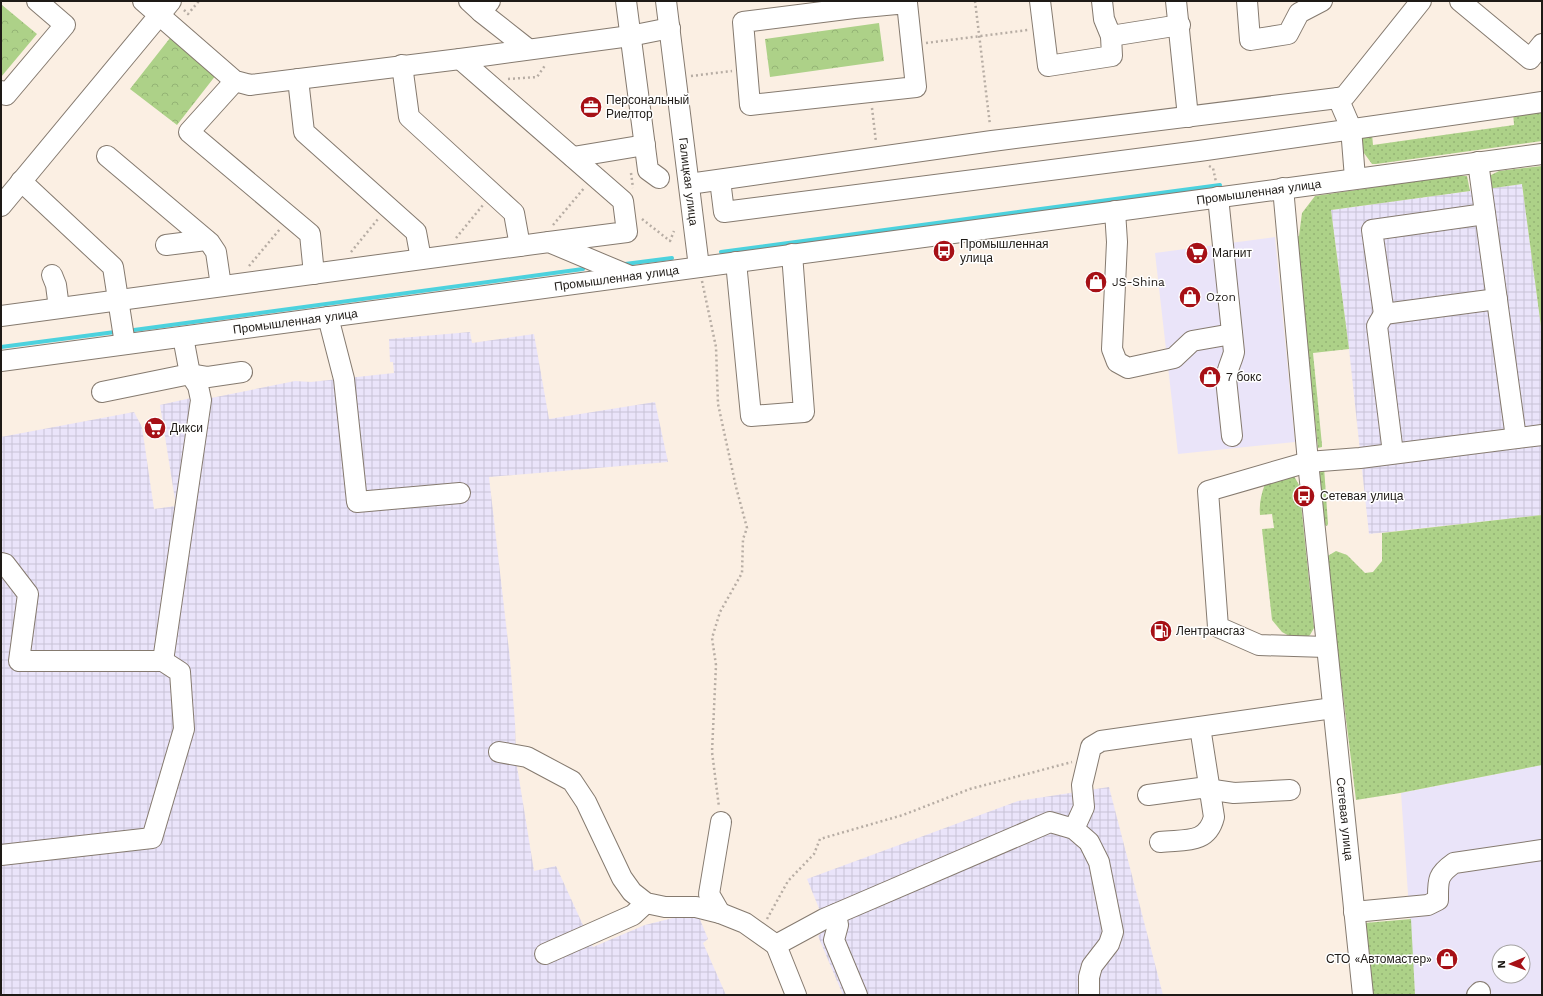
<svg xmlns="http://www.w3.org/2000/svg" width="1543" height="996" font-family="'Work Sans',sans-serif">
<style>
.commercial{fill:#eae4f9;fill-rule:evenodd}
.industrial{fill:url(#industrial-grid)}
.grass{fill:url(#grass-dots)}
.park{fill:url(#park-crowns)}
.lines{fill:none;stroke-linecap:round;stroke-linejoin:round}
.stream{stroke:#4cd2de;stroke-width:4}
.minor-casing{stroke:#857a6f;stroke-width:22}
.path{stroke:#b7ada4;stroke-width:2.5;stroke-dasharray:2 3;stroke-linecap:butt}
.minor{stroke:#fff;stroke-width:20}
.labels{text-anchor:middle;stroke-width:3;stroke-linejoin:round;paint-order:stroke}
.poi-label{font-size:12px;fill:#1e1a16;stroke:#fff;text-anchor:start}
.street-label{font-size:12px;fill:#1e1a16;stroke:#fff}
</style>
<defs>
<pattern id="industrial-grid" width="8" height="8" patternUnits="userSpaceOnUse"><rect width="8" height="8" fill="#eae4fa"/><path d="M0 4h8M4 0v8" fill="none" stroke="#c8c3d6"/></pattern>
<pattern id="grass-dots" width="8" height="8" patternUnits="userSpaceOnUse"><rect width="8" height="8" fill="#add188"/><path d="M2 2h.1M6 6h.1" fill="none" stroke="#94b375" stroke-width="1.8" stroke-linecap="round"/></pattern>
<pattern id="park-crowns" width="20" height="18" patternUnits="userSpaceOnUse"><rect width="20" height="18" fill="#add188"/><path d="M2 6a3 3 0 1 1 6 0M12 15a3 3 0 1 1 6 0" fill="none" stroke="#94b375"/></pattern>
</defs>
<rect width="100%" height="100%" fill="#fbefe3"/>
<path class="commercial" d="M1275 237 1295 442 1178 454 1155 253Z
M1542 765V995H1415L1401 793ZM1499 952H1523V976H1499Z"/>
<path class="industrial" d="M1522 184 1542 334V515L1369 534 1349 349 1331 210Z
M470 332 472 343 534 334 549 419 655 402 668 462 489 477 510 659 515 723 516 760 534 871 556 866 593 947 645 925 697 912 708 939 703 943 726 995H1V437L134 412 142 427 154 509 176 506 160 405 191 398 201 400 295 381 311 382 394 373 393 362H390L389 339Z
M1109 787 1163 995H843L818 936 827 928 807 879 1018 801Z"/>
<path class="grass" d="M1542 110V141L1376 164H1372L1361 149V137L1372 134 1373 145 1514 125 1513 112Z
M1542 166V334L1522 184 1487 189 1491 175 1499 171Z
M1450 176H1467L1470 191 1331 210 1349 349 1313 353 1322 445V447L1318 448 1295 237 1299 236 1302 213 1315 196Z
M1324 467 1328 524 1327 526 1323 524 1318 471Z
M1294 476 1299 485 1314 628 1310 635 1304 639 1293 638 1282 632 1272 620 1262 529 1274 528 1272 514 1260 515C1259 504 1261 495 1265 484Z
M1542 515V765L1400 793 1356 800 1326 557 1336 551 1347 555 1365 573 1373 572 1382 561V533Z
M1411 919 1415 995H1373L1365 923Z"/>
<path class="park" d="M2 5 37 34 1 77V6Z
M879 23 884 61 770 77 765 39Z
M170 38 216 75 177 125 130 89Z"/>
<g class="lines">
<path class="stream" d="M721 252 1220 185
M625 264 672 258
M134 330 583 269
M1 347 115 332"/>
<g class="minor-casing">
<g id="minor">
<path d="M143 1 235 81 250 85 460 59 630 36 670 28"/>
<path d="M469 1 481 12 490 1"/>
<path d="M626 1 648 170 659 178"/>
<path id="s1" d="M666 1 699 267"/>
<path d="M853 1 854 8 907 3 916 87 750 105 743 22 854 8"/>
<path d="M1040 1 1048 66 1112 56 1111 36"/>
<path d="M1102 1 1104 19 1111 36 1180 25"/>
<path d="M1176 1 1188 117"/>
<path d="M1247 1 1250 40 1288 34 1299 13 1322 1"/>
<path d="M1460 1 1530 59 1542 44"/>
<path d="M481 12 528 49"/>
<path d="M460 59 623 201 627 232 549 242"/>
<path d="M402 65 409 117 514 213 520 246"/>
<path d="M298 79 304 132 416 232 421 259"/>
<path d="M235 81 189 132 310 234 314 274"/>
<path d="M1 91 6 95 65 25 37 1"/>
<path d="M1338 98 1351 128 1355 178"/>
<path d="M107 156 210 243 216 252 221 286"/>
<path d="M573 157 645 145"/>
<path d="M1478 162 1516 438"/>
<path d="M720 180 724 212 1199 151 1542 102"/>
<path d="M21 181 113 267 125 344"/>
<path d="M689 184 992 141 1338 98 1345 96 1421 1"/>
<path id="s2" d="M1283 188 1308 462 1363 995"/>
<path d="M1218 197 1234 352C1232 361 1227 369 1226 379L1232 436"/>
<path d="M1 206 171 1"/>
<path d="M1115 211 1117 242 1112 349 1117 362 1128 368 1174 358 1192 341 1232 334"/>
<path d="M1485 214 1372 230 1384 314 1497 299"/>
<path d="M166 245 206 240"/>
<path d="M736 262 751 416 804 412 792 254"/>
<path d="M52 275 56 285 59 308"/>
<path d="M1384 314 1377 326 1393 453"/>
<path d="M1 316 549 242 630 276"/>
<path d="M328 317 344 379 357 502 460 493"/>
<path id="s3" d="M1 361 1542 154"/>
<path d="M102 392 190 374 208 377 242 372"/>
<path d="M1 563 5 564 28 594 19 661H163L180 672 184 729 152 838 1 855"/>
<path d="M1326 647 1259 645 1218 627 1208 491 1308 462 1360 458 1542 435"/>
<path d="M163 661 201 400 198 386 190 374 183 337"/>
<path d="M499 752 527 757 572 781 586 802 622 878 632 892 646 903 665 907H696L720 913 745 923 776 945"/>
<path d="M1148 795 1200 788 1234 793 1290 790"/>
<path d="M1074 829 1084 807 1082 785 1091 747 1101 741 1333 708"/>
<path d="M1160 842C1184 839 1207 845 1214 817L1200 727"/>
<path d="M1354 912 1428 905 1438 900C1438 880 1437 875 1454 863L1542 850"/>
<path d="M720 913 709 894 721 822"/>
<path d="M836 914 838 925 834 940 857 995"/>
<path d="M776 945 824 919 1050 822 1074 829 1089 842 1099 862 1113 932 1109 944 1092 966 1089 977V995"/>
<path d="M776 945 796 995"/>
<path d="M545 954 633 915 646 903"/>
<path d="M1477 995 1480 992"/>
</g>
</g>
<path class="path" d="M975 1 990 125
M184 10 188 14 199 1
M926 43 1028 30
M691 76 732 71
M508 79 537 77 546 64
M872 108 876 142
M1209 166 1213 168 1216 182
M631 173 633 188
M642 219 670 241 674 231
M553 225 585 187
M456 238 483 205
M351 252 378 219
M249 266 280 229
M702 281 716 347 718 404 736 487 747 528 743 539 742 573 720 612 712 638 716 665 712 752 719 807
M767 919 788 881 814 854 820 839 903 815 970 789 1072 762"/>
<use href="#minor" class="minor"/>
</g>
<defs>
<g id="office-disc" transform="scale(1.15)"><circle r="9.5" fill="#a61016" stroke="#fff"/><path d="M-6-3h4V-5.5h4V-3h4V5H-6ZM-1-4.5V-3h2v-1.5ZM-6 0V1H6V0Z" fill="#fff"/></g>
<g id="bus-disc" transform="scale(1.15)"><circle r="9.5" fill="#a61016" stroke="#fff"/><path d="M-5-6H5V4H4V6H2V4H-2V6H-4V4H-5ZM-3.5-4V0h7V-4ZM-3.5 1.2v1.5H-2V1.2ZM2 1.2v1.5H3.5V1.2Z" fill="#fff"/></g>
<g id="supermarket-disc" transform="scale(1.15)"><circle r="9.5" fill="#a61016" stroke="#fff"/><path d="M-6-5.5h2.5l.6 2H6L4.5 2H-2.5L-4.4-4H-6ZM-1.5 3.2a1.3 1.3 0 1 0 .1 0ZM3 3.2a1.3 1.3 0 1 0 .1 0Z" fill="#fff"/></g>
<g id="shop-disc" transform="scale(1.15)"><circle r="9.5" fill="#a61016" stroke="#fff"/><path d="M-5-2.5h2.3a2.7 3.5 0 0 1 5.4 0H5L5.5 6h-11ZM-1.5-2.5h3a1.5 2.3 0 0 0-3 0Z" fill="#fff"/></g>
<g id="fuel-disc" transform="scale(1.15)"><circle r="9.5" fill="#a61016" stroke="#fff"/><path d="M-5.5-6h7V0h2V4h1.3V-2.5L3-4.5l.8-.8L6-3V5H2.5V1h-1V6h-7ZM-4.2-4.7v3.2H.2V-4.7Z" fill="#fff"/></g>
</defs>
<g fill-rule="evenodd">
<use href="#office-disc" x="591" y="107"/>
<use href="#bus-disc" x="944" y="251"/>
<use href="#supermarket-disc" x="1197" y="253"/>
<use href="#shop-disc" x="1096" y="282"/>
<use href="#shop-disc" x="1190" y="297"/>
<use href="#shop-disc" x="1210" y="377"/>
<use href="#supermarket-disc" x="155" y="428"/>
<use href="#bus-disc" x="1304" y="496"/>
<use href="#fuel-disc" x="1161" y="631"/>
<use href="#shop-disc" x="1447" y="959"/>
</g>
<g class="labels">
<g class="poi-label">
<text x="606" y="104">Персональный<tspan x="606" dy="14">Риелтор</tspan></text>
<text x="960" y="248">Промышленная<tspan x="960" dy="14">улица</tspan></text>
<text x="1212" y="257">Магнит</text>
<text x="1112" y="286">JS-Shina</text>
<text x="1206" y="301">Ozon</text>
<text x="1226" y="381">7 бокс</text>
<text x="170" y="432">Дикси</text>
<text x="1320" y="500">Сетевая улица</text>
<text x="1176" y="635">Лентрансгаз</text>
<text x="1432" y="963" text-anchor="end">СТО «Автомастер»</text>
</g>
<g class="street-label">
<text dy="4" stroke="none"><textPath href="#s1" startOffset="182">Галицкая улица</textPath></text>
<text dy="4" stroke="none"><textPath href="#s3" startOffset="1269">Промышленная улица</textPath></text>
<text dy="4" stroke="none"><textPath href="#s3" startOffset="621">Промышленная улица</textPath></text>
<text dy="4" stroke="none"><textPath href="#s3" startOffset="297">Промышленная улица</textPath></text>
<text dy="4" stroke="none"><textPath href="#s2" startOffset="634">Сетевая улица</textPath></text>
</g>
</g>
<rect width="1543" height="996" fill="none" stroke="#1e1a16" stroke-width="4"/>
<g transform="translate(1511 964) rotate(268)"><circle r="19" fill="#ffffff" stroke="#a5a3a2"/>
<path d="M0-3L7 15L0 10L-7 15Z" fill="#a61016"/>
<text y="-6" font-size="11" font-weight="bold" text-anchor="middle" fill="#1e1a16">N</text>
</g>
</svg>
